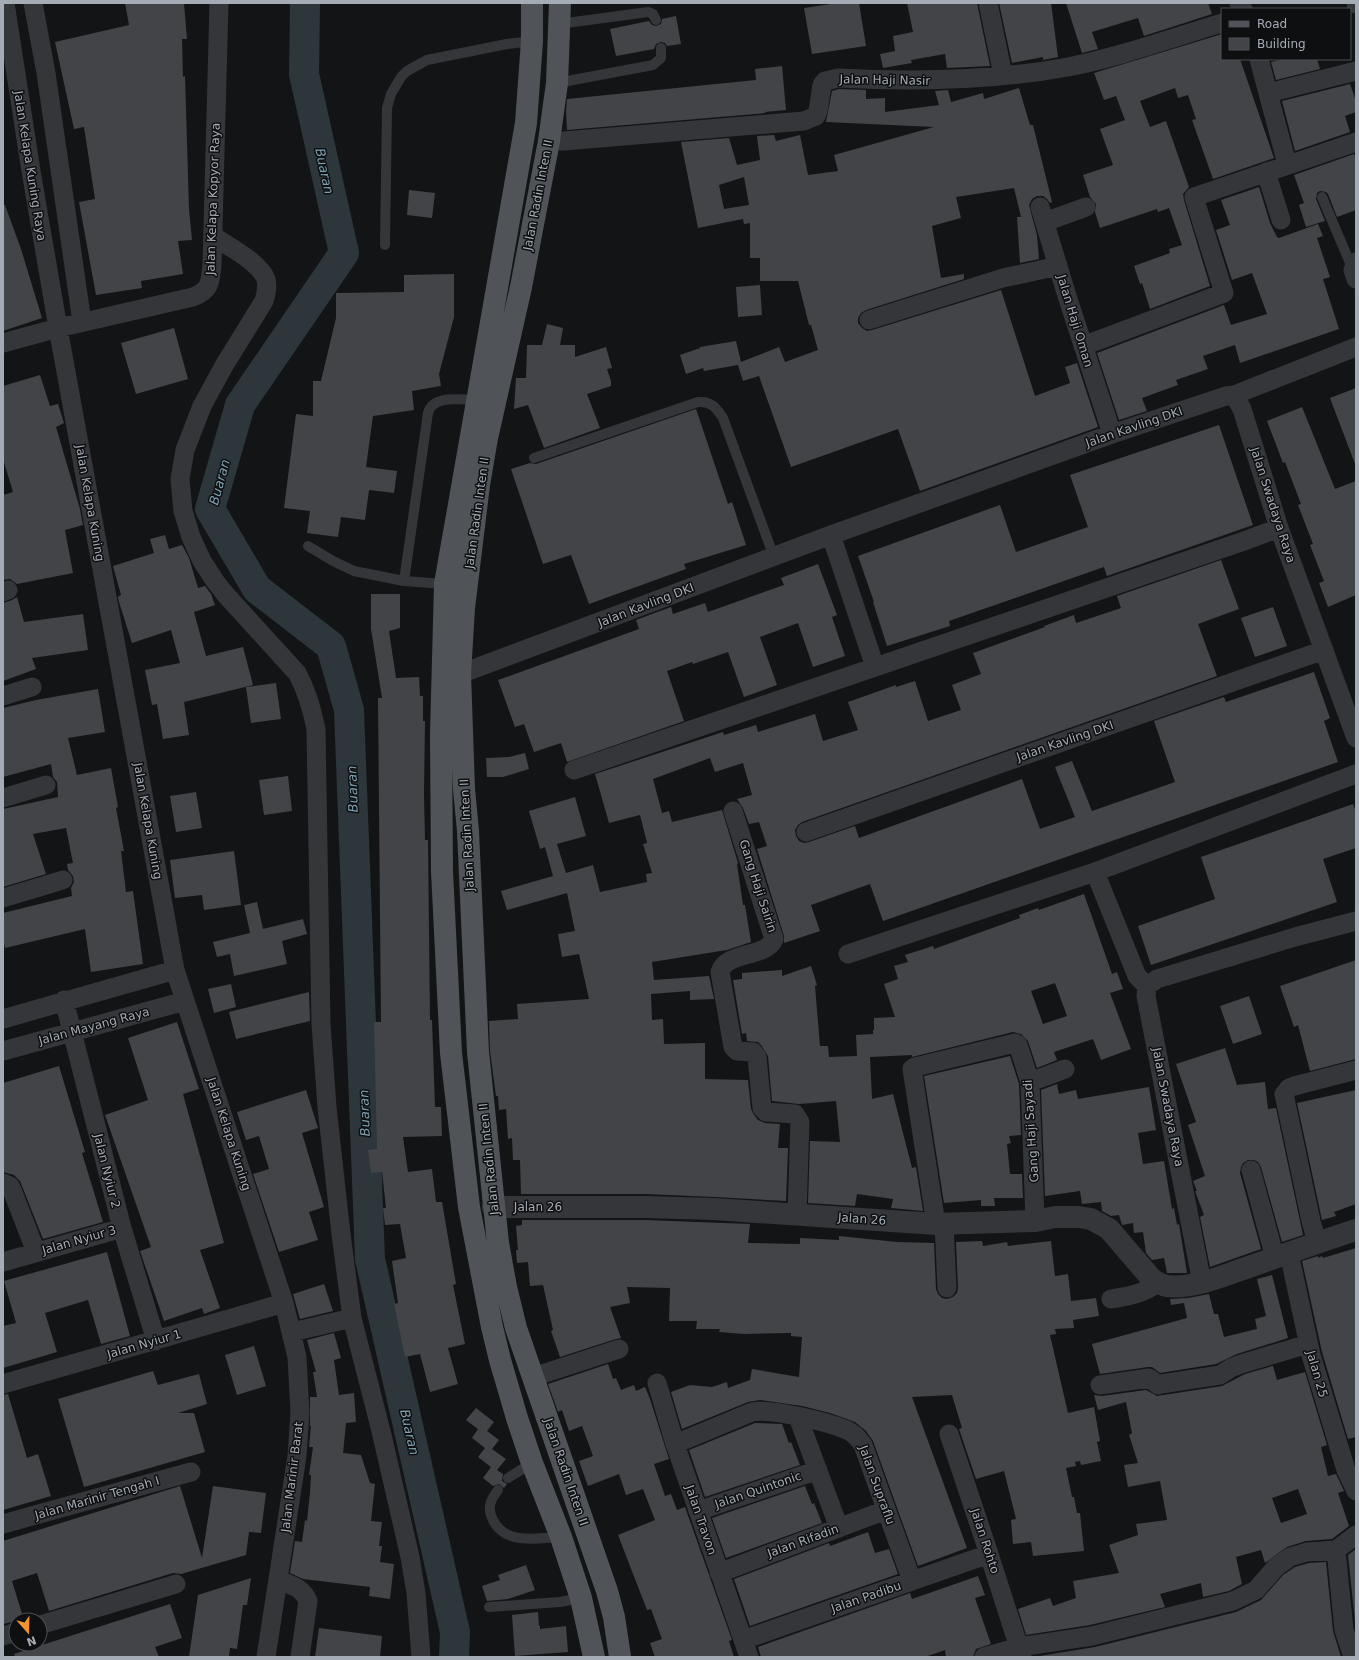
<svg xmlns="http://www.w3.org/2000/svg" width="1359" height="1660" font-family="'DejaVu Sans',sans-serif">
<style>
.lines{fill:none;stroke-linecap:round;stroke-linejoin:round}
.river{stroke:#2c363b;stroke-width:30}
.building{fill:#424448;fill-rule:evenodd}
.service{stroke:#34363a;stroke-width:10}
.minor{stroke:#34363a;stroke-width:19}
.tertiary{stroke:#34363a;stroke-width:22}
.primary{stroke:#505459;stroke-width:22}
.labels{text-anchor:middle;stroke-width:3;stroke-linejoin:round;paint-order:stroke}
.street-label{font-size:12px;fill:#a5acb5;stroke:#0e0f10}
.water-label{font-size:13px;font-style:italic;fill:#7ca0b1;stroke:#0e0f10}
</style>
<rect width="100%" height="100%" fill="#131415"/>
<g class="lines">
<path class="river" d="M305 3 304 74 344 253 240 405 210 509 257 589 331 646 349 710 370 1259 455 1632 454 1657"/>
</g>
<path class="building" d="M125 3H184L187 39H182L183 77 185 76 189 209 192 240 178 241 183 274 141 281 142 288 96 295 79 202 95 199 84 127 74 129 55 42 129 25Z
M838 3H859L866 46 812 54 804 8Z
M907 3H977L990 66 947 68 945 54 911 60 912 63 883 68 880 54 895 51 893 36 913 32Z
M999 3H1051L1058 57 1043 60V57L1012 63Z
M1066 3H1208L1212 14 1144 36 1138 18 1092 32 1098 49 1082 53Z
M676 16 681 44 667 46 665 43 661 42 656 44 654 49 616 56 610 29 649 21 652 25 656 26 661 24 662 19Z
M1222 34V59H1240L1274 158 1213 179 1192 120 1196 119 1188 95 1178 98 1175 88 1140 101 1150 127 1166 121 1189 187 1183 194 1184 200 1210 286 1150 309 1142 283 1140 284 1134 266 1170 253 1169 249 1182 245 1169 208 1158 212 1157 209 1100 228 1095 212 1096 204 1090 197 1083 175 1113 165 1100 129 1125 120 1116 96 1104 100 1094 73Z
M1285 59H1317L1320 69 1276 80 1271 62Z
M782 66 786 110 765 112 766 113 567 130 566 112 567 99 756 80 755 69Z
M1350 84 1356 101V112L1345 116 1350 132 1295 151 1282 101Z
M1019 88 1030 125H1033L1052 202 1050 203 1047 199 1043 196H1037L1032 199 1029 205 1037 235 1039 259 1020 263 1017 217H1021L1014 188 956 197 961 218 932 226 941 278 964 274V279L866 310 861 313 858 318V323L862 328 867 331 872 330 1001 290 1035 396 1070 383 1065 367 1077 363 1098 427 920 491 898 429 791 467 759 376 743 381 738 365 704 371 703 368 686 374 680 355 700 348V347L736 341 741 362 779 347 785 362 818 350 811 325H809L798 281H760V258H750V223L744 224 743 219 698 228 681 142 729 138 737 165 760 160 757 136 774 135 776 141 800 135 808 175 838 171 834 155 934 127 826 122 832 91 839 89 866 90V99L885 98V112L939 105 935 91 948 90 951 102 983 93 984 99ZM744 177 749 205 724 209 719 185Z
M1354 154 1356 159V210L1337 217 1328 194 1326 192 1320 191 1317 193 1316 199 1325 221 1306 227 1299 205 1304 203 1294 175Z
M1259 187 1270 223 1277 237 1279 238 1318 224 1323 236 1317 238 1330 277 1323 279 1339 329 1240 363 1235 345 1203 356 1208 369 1176 380 1178 385 1142 398 1147 411 1119 420 1097 353 1224 305 1231 325 1267 314 1252 273 1232 280 1216 230 1230 225 1221 200Z
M409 190 435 193 432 218 407 215Z
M3 205H5L21 249 42 318 3 331Z
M454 274V317L439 374 441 386 412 391 414 410 373 416 366 467 397 471 394 493 369 490 365 520 341 517 338 537 307 533 310 511 284 508 296 414 313 416V381H321L336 318V293L404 292V275Z
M760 285 762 315 738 317 736 287Z
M547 324 563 328 560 345H575V357L606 347 612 368 607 369 611 381V386L587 394 600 428 544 448 528 405 514 409 516 378H526L527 345H542Z
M174 328 188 379 136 394 121 343Z
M40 375 50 406 58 404 64 423 56 427 80 509 83 525 65 530 73 573 17 584 10 579 3 580V495L13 492 3 459V386Z
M1356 388V464H1355L1330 398Z
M1302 407 1335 489 1356 481V595L1328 607 1319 583 1324 581 1310 545 1313 544 1298 505 1301 504 1285 462 1283 463 1267 421Z
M696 409 728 504 732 502 746 545 684 564 686 569 589 604 571 555 543 564 511 469 530 463 536 464Z
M1219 425 1253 525 1107 576 1104 567 949 621 950 626 887 646 873 602H874L858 556 1000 505 1016 552 1088 527 1070 475Z
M165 535 169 549 182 545 189 558 198 588 205 586 211 594 215 605 194 612 206 656 243 647 253 685 184 702 189 735 163 739 157 704 152 705 145 670 180 663 171 630 132 643 119 602 118 597 121 595 113 566 154 553 150 539Z
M1221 560 1239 609 1198 624 1217 676 802 822 798 825 795 830 796 836 799 841 804 843 809 842 855 826 859 838 1022 779 1040 829 1075 817 1055 767 1072 761 1092 811 1175 782 1154 721 1224 697 1226 702 1314 672 1330 718 1324 721 1338 762 883 921 870 884 811 905 820 931 784 943V936L757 849 767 846 759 822 749 824 743 808 737 799 752 795 743 763 715 772 710 758 653 779 662 813 669 811 672 822 722 810 738 863 737 864 743 905H745L751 942 727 950 652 962 654 980 709 976 714 999 690 1000V991L651 994 652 1020 663 1019 664 1044 705 1043V1079L748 1080 751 1109 754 1115 758 1120 765 1123 780 1124 778 1148H788L786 1201 715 1197 645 1194H521L520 1160H513L512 1138 508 1139 506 1109 499 1110 498 1096H496L490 1051 489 1021 518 1019 517 1004 589 999 579 954 562 957 558 934 575 931 567 893 507 910 501 891 553 876 545 847 540 849 529 811 575 797 586 836 557 844 566 873 593 865 600 892 647 882 646 874 652 873 643 844 647 843 640 815 609 823 595 774 723 732 724 735 756 725 758 732 815 714 823 741 858 730 848 702 896 685V687L915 681 928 721 961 710 952 685 981 674 973 653 1045 627 1044 626 1074 615 1076 623 1121 608 1117 596Z
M818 564 837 615 832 617 845 656 813 667 798 623 760 637 777 685 744 697 728 652 693 664 692 662 667 671 684 721 567 762 561 743 534 752 524 724 515 727 498 680 639 629 636 620 671 607 673 614 705 603 708 612 784 585 781 578Z
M371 594H400V628L389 631 396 678 419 677 420 696H423V721H425L424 795 425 840H428L430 1020H432L435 1107H441L442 1136 403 1137 408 1172 432 1169 436 1202H442L456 1284 453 1285 465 1344 448 1348 458 1384 430 1392 420 1354 405 1357 394 1304 398 1303 392 1261 406 1258 400 1224 385 1225 383 1208H386L382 1172 371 1173 368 1150 377 1149 374 1022H381L378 698H382L371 629Z
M17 597 24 622 83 614 88 650 32 658 36 669 3 681V603L12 600Z
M1273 607 1287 646 1255 657 1241 618Z
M276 683 281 719 251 723 246 687Z
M98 689 105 732 68 738 77 775 111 768 118 807 116 808 124 851H121L126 892 133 891 143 964 91 972 85 929 5 948 3 939V913L72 896 71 888 74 882 73 876 68 870 67 864 73 863 66 828 33 834 46 874 3 887V809L58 797 57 782 53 777 51 764 3 777V708L36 700Z
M525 753 529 769 503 777H487L486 758 509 757Z
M288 776 292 811 264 815 259 780Z
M196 792 202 828 176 832 170 796Z
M1353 804 1356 812V848L1323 859 1337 902 1151 965 1138 926 1215 899 1201 857Z
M234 851 241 905 204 910 202 895 175 898 170 860Z
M1084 894 1112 974 1117 972 1123 989 1110 993 1131 1049 1101 1060 1093 1039 1054 1052 1057 1060 1037 1068 1028 1041 1021 1034 1013 1032 912 1057V1055L870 1057 872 1099 893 1094 912 1168 916 1167 923 1211 891 1208 893 1199 857 1194 855 1206 808 1203 810 1141 840 1142 836 1101 799 1104 772 1101 768 1056 761 1045 758 1042 747 1041 746 1033 742 1034 733 980 742 979V973L782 970V976L811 966 817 985 815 986 820 1046H828L829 1057 857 1056 856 1035 873 1034V1030H874V1018L895 1017 884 984 898 979 894 966 908 962 905 955 933 946 934 949 1020 918 1019 915 1038 908 1039 910ZM1055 983 1067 1016 1043 1024 1031 991Z
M257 902 263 929 303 919 307 934 282 941 287 964 234 976 230 954 217 957 213 942 250 933 244 905Z
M1356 960V1059L1310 1071 1298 1025 1294 1027 1280 986Z
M231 984 236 1007 214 1013 208 989Z
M309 992 310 1021 236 1039 229 1012Z
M1249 996 1262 1034 1233 1044 1220 1006Z
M177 1022 199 1089 183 1094 224 1243 200 1250 220 1308 204 1314 202 1308 164 1321 140 1251 151 1247 105 1115 148 1100 128 1038Z
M1225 1048 1237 1085 1265 1082 1268 1109 1276 1108 1303 1235 1282 1242 1261 1167 1258 1162 1254 1160H1248L1243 1163 1241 1167 1240 1173 1261 1249 1210 1267 1200 1217 1204 1215 1195 1191H1197L1193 1181 1205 1176 1188 1125 1196 1122 1176 1064Z
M1010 1056 1019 1084 1021 1135 1009 1136 1011 1143 1007 1144 1010 1174H1022L1023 1198H994L995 1206H981V1200L944 1203 924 1076Z
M59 1066 85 1152 82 1153 103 1222 43 1239 20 1181 14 1175 3 1172V1083Z
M1057 1084 1059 1094 1076 1090 1078 1099 1149 1087 1156 1130 1138 1133 1143 1164 1164 1161 1172 1209 1174 1208 1177 1225 1179 1224 1187 1273H1167L1164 1258 1152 1260 1146 1253 1143 1232 1134 1233 1133 1223 1122 1225 1119 1215 1111 1216 1102 1211 1101 1202 1082 1204 1080 1191 1045 1196 1041 1090Z
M306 1090 318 1128 302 1133 324 1207 309 1212 318 1240 279 1252 253 1174 269 1169 259 1136 246 1140 237 1112Z
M1356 1090V1204L1334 1212 1336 1216 1322 1220 1297 1103Z
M522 1220H645L750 1224 748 1243 800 1244V1238L839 1240V1236L897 1242 934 1243 936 1289 938 1294 942 1298 947 1299 953 1297 957 1293 958 1288 956 1242 982 1241 983 1246 1007 1242 1008 1246 1051 1241 1055 1276 1068 1274 1071 1301 1096 1298 1099 1316 1073 1320 1074 1328 1055 1329 1056 1334 1050 1335 1068 1413 1094 1407 1100 1441 1097 1442 1101 1461 1081 1465 1080 1461 1075 1462 1076 1466 1066 1468 1072 1497H1074L1077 1513H1080L1084 1551 1033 1556 1031 1542 1013 1544 1011 1520 1016 1519 1004 1471 976 1479 959 1429 962 1428 952 1395 912 1397 967 1548 918 1566 873 1441 866 1431 855 1422 830 1413 802 1406 760 1400 748 1402 682 1429 671 1392 690 1385 712 1387 727 1382 728 1388 750 1380 752 1369 799 1377 802 1337 791 1336V1333L744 1334 719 1332 720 1329H696L697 1321H669L670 1288 627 1287 630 1303 610 1307 621 1338 616 1339 560 1357 551 1331 553 1330 543 1285 530 1286 528 1262 517 1263 516 1250H518L516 1226 522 1225Z
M1356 1248V1437L1348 1439 1322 1352 1302 1261 1318 1256V1258L1322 1256 1323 1258Z
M107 1252 130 1336 101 1344 88 1300 45 1313 57 1352 3 1368V1326L16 1323 4 1281Z
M1272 1275 1288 1338 1237 1354 1216 1364 1160 1373 1152 1367H1148L1100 1374 1092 1344 1187 1318 1184 1303 1171 1305 1170 1299 1188 1298 1209 1294 1214 1314H1218L1224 1337 1257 1329 1255 1319 1266 1316 1257 1279Z
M324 1284 333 1311 300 1319 293 1294Z
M334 1333 341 1358 334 1360 339 1395 354 1393 356 1422 346 1423 343 1453 361 1455 370 1483 375 1484 371 1521 382 1522 379 1546H382L380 1562 394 1564 390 1599 369 1596 370 1587 303 1579 290 1573 295 1541 302 1542 305 1520 307 1521 310 1492 311 1475H309L313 1447H309L311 1426H310V1397H317L313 1372H316L307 1340Z
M254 1346 266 1386 237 1395 225 1355Z
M608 1364 613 1379 616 1378 621 1390 634 1385 636 1391 645 1387 650 1399 669 1459 654 1464 665 1496 671 1494 677 1510 685 1507 732 1640 729 1641 734 1657H655L650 1643 662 1639 651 1609 647 1610 618 1535 655 1520 643 1489 626 1495 619 1474 588 1486 579 1461 593 1456 582 1426 569 1431 562 1410 558 1412 548 1384Z
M1273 1366 1277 1380 1305 1372 1327 1445 1321 1447 1328 1476 1336 1474 1344 1491 1338 1493 1349 1526 1332 1539 1306 1541 1287 1547 1265 1563 1261 1550 1236 1557 1242 1584 1229 1591 1203 1597 1201 1583 1160 1594 1165 1607 1090 1625 1026 1635 1018 1609 1050 1598 1053 1606 1076 1598 1073 1581 1119 1573 1109 1545 1138 1535 1136 1524 1167 1520 1160 1481 1128 1487 1124 1465 1138 1463 1129 1435 1132 1433 1126 1402 1098 1410 1094 1395 1102 1396 1146 1390 1157 1396 1222 1386 1245 1374ZM1298 1489 1307 1514 1281 1523 1272 1498Z
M153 1371 158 1385 199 1374 207 1404 178 1413H194L205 1452 84 1487 58 1399Z
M8 1394 27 1458 38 1454 51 1496 3 1510V1395Z
M476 1408 494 1422 487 1431 499 1440 492 1449 506 1459 497 1470 503 1474 502 1481 507 1484 504 1488 499 1484 493 1486 483 1478 491 1467 478 1457 485 1448 472 1438 478 1429 466 1420Z
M755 1423 782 1424 789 1443 791 1442 800 1465 705 1497 689 1450Z
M180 1486 202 1558 213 1486 266 1493 261 1533 249 1532 246 1555 181 1574 173 1573 49 1611 37 1573 12 1581 24 1620H16V1621L3 1624V1541Z
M805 1486 812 1504 814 1503 822 1523 726 1558 712 1518Z
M868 1532 875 1553 889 1549 898 1574 750 1626 734 1579 829 1543 830 1546Z
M1356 1549V1631L1348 1555Z
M1326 1562 1333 1631 1341 1657H1033L1095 1647 1236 1612 1261 1600 1283 1575 1295 1567 1309 1563Z
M526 1565 535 1590 508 1599 487 1601 482 1586 500 1580 498 1575Z
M978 1576 985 1595 975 1598 991 1644 976 1649 973 1657H946L945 1650 925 1657H761L758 1647 910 1593 912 1599Z
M251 1578 247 1605H243L237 1649 230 1648 229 1657H189L198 1595Z
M170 1604 182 1638 155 1647 159 1657H15L14 1654Z
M538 1612 539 1626H540V1629L566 1626 568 1652 515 1656 512 1615Z
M319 1628 382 1636 380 1657H315Z"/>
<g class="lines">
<path class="service" d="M559 24 648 12 653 14 656 20
M557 83 653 65 661 58V48
M1322 197 1353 270
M385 245 387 108 391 94 401 77 407 71 427 60 507 44 532 41
M534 458 698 402C712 401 716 408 723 418L774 557
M308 546 333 561 354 571 404 581
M445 584 404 581 428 413C433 394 462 400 477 400
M508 1478 532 1463
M498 1490C491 1499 487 1507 492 1518 504 1546 536 1538 561 1537
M489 1607 560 1602 581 1598"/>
<path class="minor" d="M5 3 31 171 58 328 175 970 284 1303 297 1357 300 1413 297 1456 266 1657
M33 3 46 73 82 322
M988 3 1003 75
M1239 3 1243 9
M1356 3V4
M1259 59 1268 93 1356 71
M1268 93 1287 164
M549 141H564L804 121 816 116 818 111 822 85 825 81 838 78C915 82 992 81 1068 67 1120 57 1171 38 1222 23
M1266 172 1281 220
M1040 207 1067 296 1112 434
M1045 222 1086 207
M213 236C228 246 259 262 266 279 268 287 266 294 264 301L225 364 202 406 185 450 180 479 183 511 191 537 202 561 215 581 226 595 297 673C307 691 312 709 316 729L321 1024 327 1107 341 1234 352 1318 381 1431 410 1557 416 1593 421 1657
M1356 262 1353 270 1356 279
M869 320 1003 278 1058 266
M3 343 58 328 193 297C211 290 210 282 212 265L219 3
M1083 346 1224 293 1194 197 1356 142
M1234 395 1242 409 1279 528 1356 738
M831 535 875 667
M3 592 8 590
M460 674 831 535 1112 434 1226 396 1234 395 1356 347
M3 696 32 687
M574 770 1244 541 1279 528
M3 798 46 785
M733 811 774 939C767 958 726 951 720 972L733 1047 737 1051 753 1052 757 1057 762 1108 766 1112 795 1114 800 1122 797 1214
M806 832 1324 650
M1095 872 1137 976 1147 986
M3 898 63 880
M848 954 1095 872 1356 774
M64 1000 122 1228 156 1341
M3 1019 175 970
M3 1051 185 1001
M1030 1082 1065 1069
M1251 1170 1275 1258
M3 1183 10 1186 12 1190 36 1252
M936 1224 912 1069 915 1067 1015 1043 1018 1045 1030 1082 1035 1221
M944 1224 947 1288
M1317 1242 1311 1221 1284 1094 1289 1088 1294 1086 1356 1070
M1289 1253 1311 1355 1346 1470 1356 1491
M3 1262 122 1228
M1202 1283 1146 996 1147 986 1157 979 1295 937 1356 921
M1111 1299C1128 1296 1144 1294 1157 1283
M292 1332 352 1318
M533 1377 619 1349
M657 1383 675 1444 749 1657
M3 1384 284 1303
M1100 1385 1149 1378 1158 1385 1161 1384 1220 1375 1231 1368 1241 1364 1308 1344
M798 1417 839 1528
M949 1434 989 1554 1022 1657
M675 1444 752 1412C771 1408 828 1422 847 1430 854 1433 859 1439 863 1445L912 1581
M698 1511 818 1470
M3 1524 191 1472
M719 1573 886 1510
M278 1580C291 1585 302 1587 308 1601L300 1657
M40 1625 176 1584
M3 1636 16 1632
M743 1640 989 1554
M984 1657 1019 1647 1092 1636 1233 1601 1256 1590 1276 1567 1290 1557 1307 1552 1336 1550
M1353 1657 1344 1630 1336 1550 1356 1535"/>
<path class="tertiary" d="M493 1207H645L714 1209 936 1224 1035 1221 1055 1217H1079L1091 1219 1109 1229 1151 1278C1156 1282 1160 1285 1167 1286 1194 1289 1221 1276 1246 1268 1283 1255 1319 1242 1356 1230"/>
<path class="primary" d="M532 3V41L526 123 445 584 441 734 442 871 451 1053 469 1207 492 1327 500 1360 517 1418 532 1463 561 1537 581 1598 594 1657
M560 3 557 83 549 141 521 287 487 438 479 485 464 608 460 674 464 789 468 831 478 1052 498 1243 506 1287 516 1328 607 1591 614 1617 620 1657"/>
</g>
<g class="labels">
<g class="street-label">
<text transform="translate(885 80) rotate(1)" y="4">Jalan Haji Nasir</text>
<text transform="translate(30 166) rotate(81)" y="4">Jalan Kelapa Kuning Raya</text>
<text transform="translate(538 195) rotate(-79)" y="4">Jalan Radin Inten II</text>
<text transform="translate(213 199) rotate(-88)" y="4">Jalan Kelapa Kopyor Raya</text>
<text transform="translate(1075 321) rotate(73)" y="4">Jalan Haji Oman</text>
<text transform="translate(1134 427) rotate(-19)" y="4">Jalan Kavling DKI</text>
<text transform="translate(90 503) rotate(80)" y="4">Jalan Kelapa Kuning</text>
<text transform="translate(1273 505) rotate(72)" y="4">Jalan Swadaya Raya</text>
<text transform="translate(477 513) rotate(-82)" y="4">Jalan Radin Inten II</text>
<text transform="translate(646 605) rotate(-21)" y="4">Jalan Kavling DKI</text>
<text transform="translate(1065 741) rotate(-19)" y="4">Jalan Kavling DKI</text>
<text transform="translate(148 821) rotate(80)" y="4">Jalan Kelapa Kuning</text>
<text transform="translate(467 835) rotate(-93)" y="4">Jalan Radin Inten II</text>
<text transform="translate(758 886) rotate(72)" y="4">Gang Haji Sairin</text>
<text transform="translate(94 1026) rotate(-15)" y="4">Jalan Mayang Raya</text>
<text transform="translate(1168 1107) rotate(79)" y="4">Jalan Swadaya Raya</text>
<text transform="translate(1031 1131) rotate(-94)" y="4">Gang Haji Sayadi</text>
<text transform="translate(229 1134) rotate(72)" y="4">Jalan Kelapa Kuning</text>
<text transform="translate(489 1159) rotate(-96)" y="4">Jalan Radin Inten II</text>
<text transform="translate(107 1171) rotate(76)" y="4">Jalan Nyiur 2</text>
<text x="538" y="1211">Jalan 26</text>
<text transform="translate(862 1219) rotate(4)" y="4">Jalan 26</text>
<text transform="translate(79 1240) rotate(-16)" y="4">Jalan Nyiur 3</text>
<text transform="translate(144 1344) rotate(-16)" y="4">Jalan Nyiur 1</text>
<text transform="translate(1317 1374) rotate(74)" y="4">Jalan 25</text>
<text transform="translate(566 1472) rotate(71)" y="4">Jalan Radin Inten II</text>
<text transform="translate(292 1477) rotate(-83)" y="4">Jalan Marinir Barat</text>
<text transform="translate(877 1485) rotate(70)" y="4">Jalan Supraflu</text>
<text transform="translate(758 1490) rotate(-19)" y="4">Jalan Quintonic</text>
<text transform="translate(97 1498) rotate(-16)" y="4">Jalan Marinir Tengah I</text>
<text transform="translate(701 1520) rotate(71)" y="4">Jalan Travon</text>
<text transform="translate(803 1541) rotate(-20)" y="4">Jalan Rifadin</text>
<text transform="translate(985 1541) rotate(72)" y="4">Jalan Rohto</text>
<text transform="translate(866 1597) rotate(-19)" y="4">Jalan Padibu</text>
</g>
<g class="water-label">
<text transform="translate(325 171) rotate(78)" y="5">Buaran</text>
<text transform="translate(219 482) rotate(-75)" y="5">Buaran</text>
<text transform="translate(352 789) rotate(-92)" y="5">Buaran</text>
<text transform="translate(364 1113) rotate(-92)" y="5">Buaran</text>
<text transform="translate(410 1432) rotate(77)" y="5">Buaran</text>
</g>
</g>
<rect width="1359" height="1660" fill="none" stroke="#a5acb5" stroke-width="8"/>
<rect x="1221" y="8" width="130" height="52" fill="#0e0f10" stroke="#4a4e52"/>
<rect x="1229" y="21" width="20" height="6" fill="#505459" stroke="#4a4e52"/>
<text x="1257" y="28" font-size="12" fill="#a5acb5">Road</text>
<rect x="1229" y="38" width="20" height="12" fill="#424448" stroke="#4a4e52"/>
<text x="1257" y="48" font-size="12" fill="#a5acb5">Building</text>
<g transform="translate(28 1632) rotate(160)"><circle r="19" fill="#0e0f10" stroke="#4a4e52"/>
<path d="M0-3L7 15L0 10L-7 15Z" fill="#f1942f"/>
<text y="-6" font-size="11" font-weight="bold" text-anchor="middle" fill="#a5acb5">N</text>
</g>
</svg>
